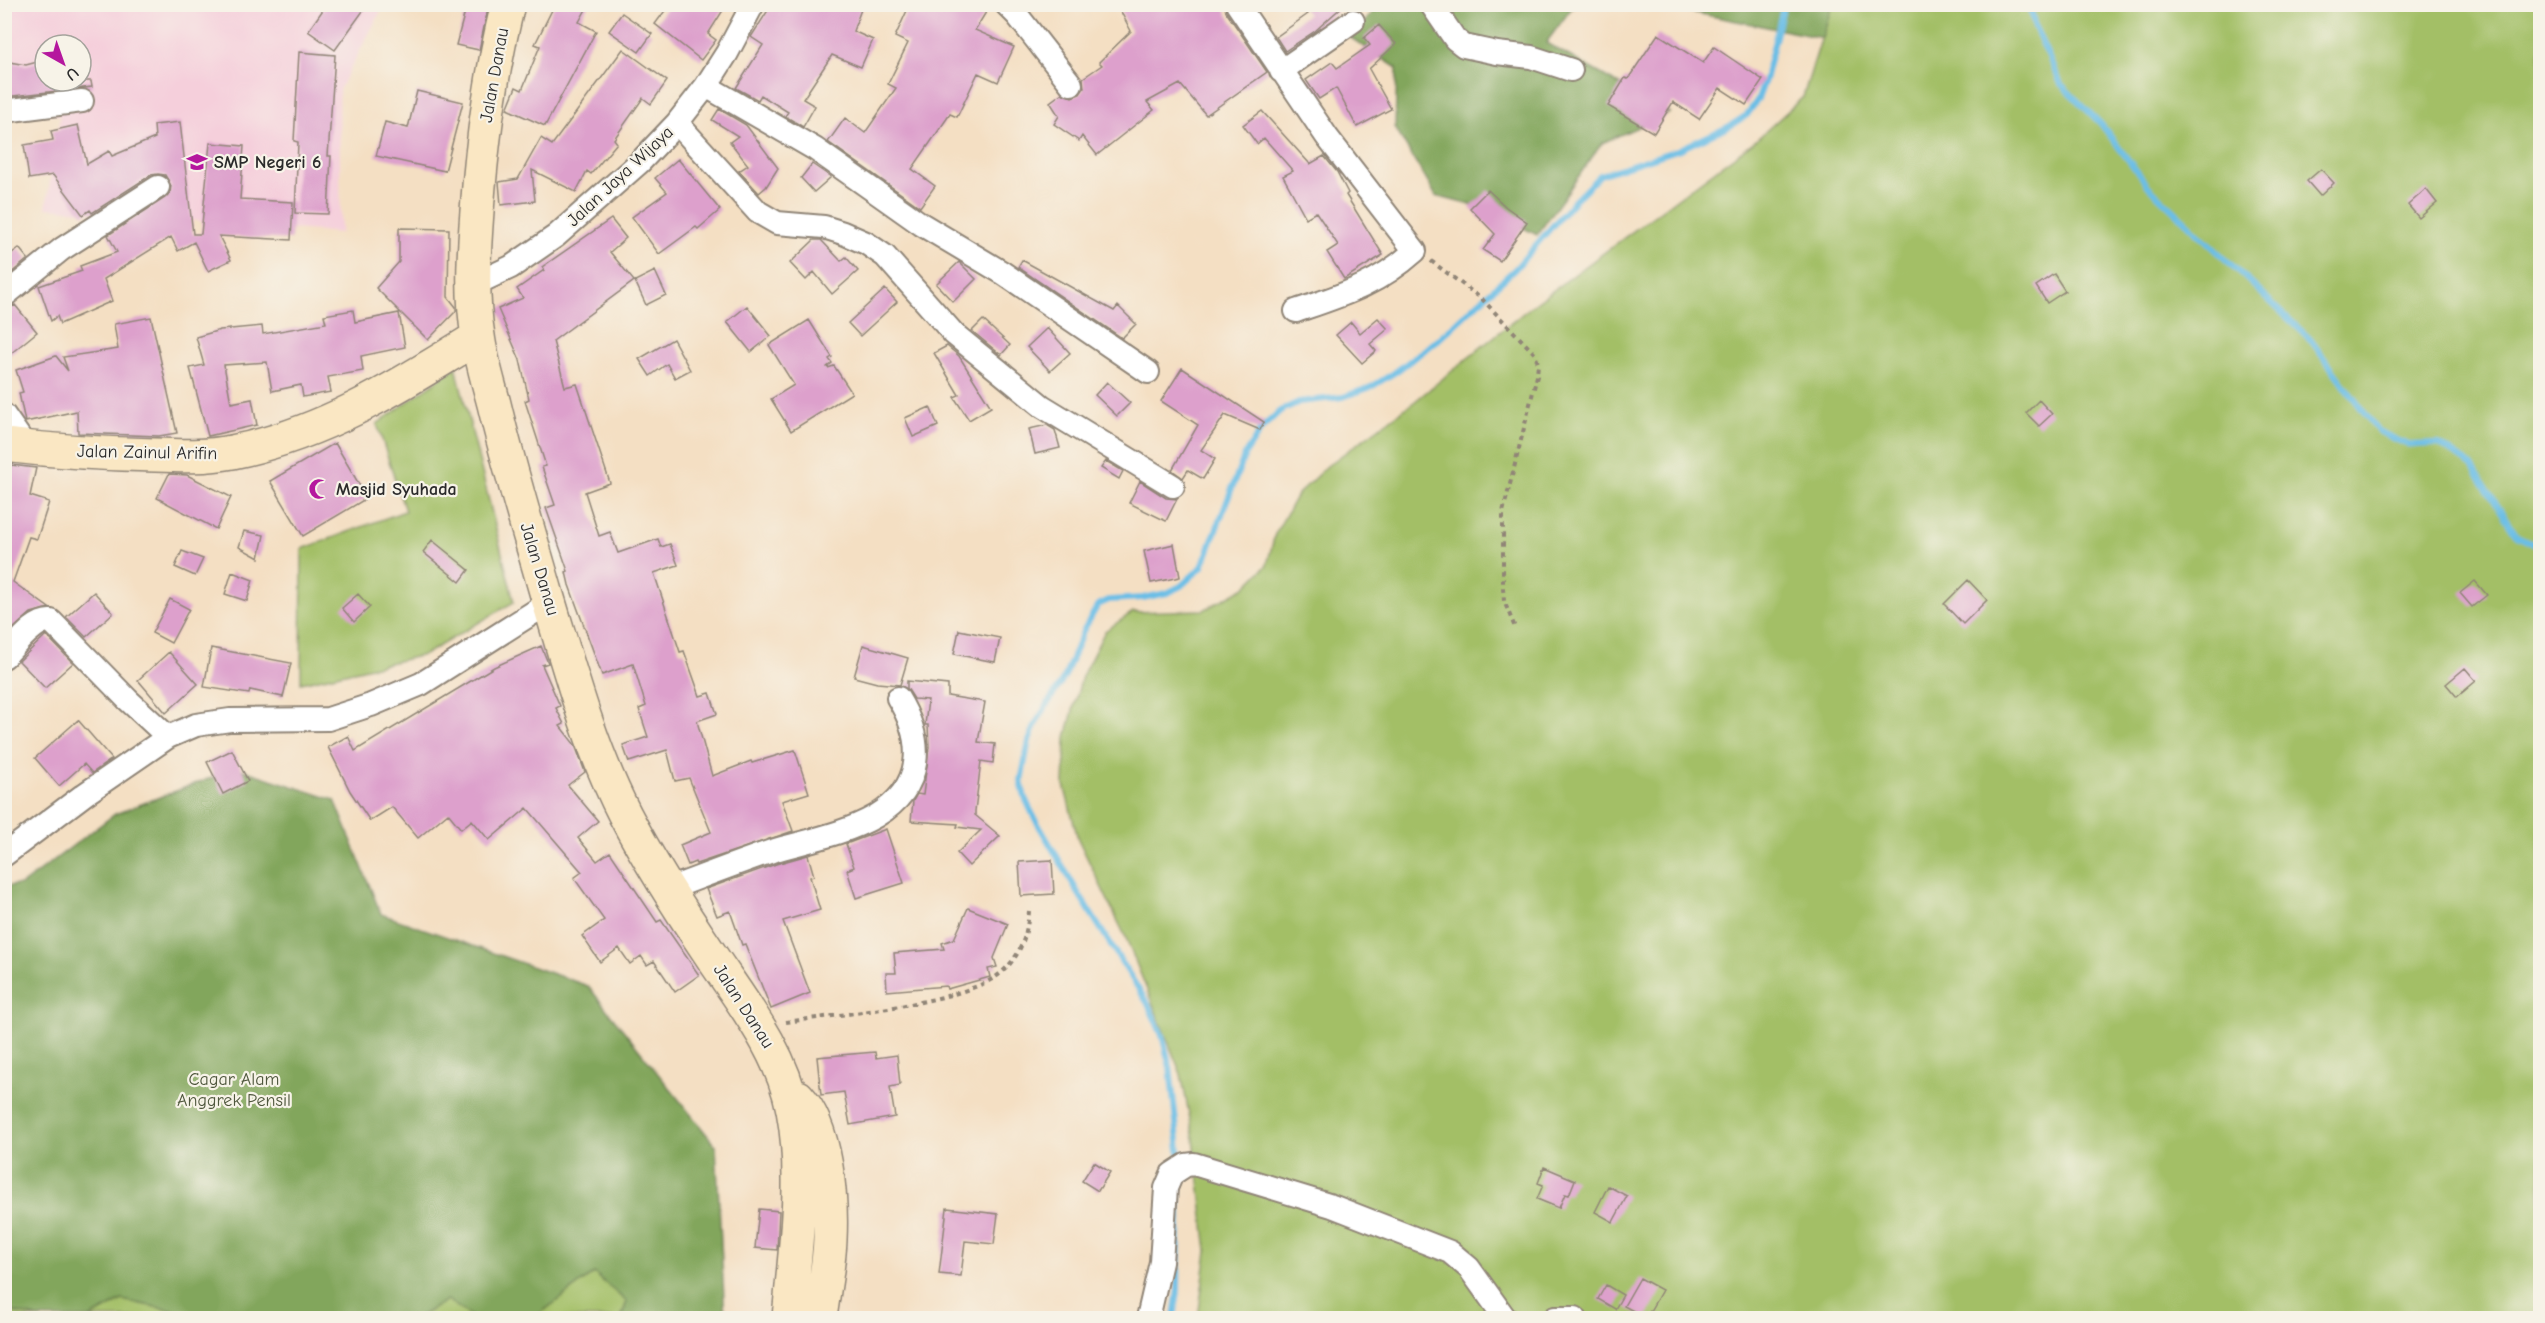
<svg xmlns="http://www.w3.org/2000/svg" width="2545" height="1323" font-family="'Comic Neue',sans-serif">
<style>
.built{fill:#f5cfdb;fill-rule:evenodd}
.green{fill:#a3bf66;stroke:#677548;stroke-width:1.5}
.forest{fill:#82a65b;stroke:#566843;stroke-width:1.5}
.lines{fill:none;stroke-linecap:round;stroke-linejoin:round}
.stream{stroke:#6abee6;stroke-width:6}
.building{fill:#dda0cc}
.street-casing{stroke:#908577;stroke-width:26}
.secondary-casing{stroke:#908577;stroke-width:36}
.path{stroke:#908577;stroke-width:4;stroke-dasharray:4.5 4.5;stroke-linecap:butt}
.street{stroke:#fff;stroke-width:22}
.secondary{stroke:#fae7c3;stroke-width:33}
.labels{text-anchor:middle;stroke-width:4.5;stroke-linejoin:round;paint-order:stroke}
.street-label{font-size:18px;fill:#2b2b2b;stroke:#f7f3e8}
.poi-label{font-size:18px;font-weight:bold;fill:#2b2b2b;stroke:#f7f3e8;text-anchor:start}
.park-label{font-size:18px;fill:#4f573d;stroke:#f7f3e8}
</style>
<rect width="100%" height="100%" fill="#f7f3e8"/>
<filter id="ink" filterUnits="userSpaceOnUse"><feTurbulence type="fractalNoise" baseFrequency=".0167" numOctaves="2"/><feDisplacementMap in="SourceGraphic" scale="12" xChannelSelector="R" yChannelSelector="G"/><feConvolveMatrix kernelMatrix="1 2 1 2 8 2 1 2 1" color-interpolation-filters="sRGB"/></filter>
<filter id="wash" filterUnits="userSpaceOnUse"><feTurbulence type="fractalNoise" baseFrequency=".008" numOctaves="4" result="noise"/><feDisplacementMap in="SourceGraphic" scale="24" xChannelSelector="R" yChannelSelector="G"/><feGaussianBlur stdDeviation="1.35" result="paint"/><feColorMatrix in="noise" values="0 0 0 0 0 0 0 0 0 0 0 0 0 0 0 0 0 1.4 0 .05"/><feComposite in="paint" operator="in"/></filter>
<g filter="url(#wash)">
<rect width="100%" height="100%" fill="#f4dfc3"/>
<path class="built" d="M4 5H384L339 90 341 233 46 208 60 116 5 106ZM45 45H81V81H45Z"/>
<path class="green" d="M1832 5H2540V1318H1198L1207 1251 1194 1139 1181 1074 1126 938 1078 839 1064 785 1066 737 1082 676 1105 631 1133 612 1204 610 1245 587 1267 565 1275 534 1297 495 1327 466 1414 402 1528 309 1756 140 1803 97Z
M456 367 514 602 424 655 301 683 302 549 405 511 377 424Z
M594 1273 627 1302 621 1318H534Z
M447 1299 474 1318H417Z
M122 1300 210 1318H90Z
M5 1310 40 1318H5Z"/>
<path class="forest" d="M1379 5H1574L1546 43 1670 113 1602 143 1537 235 1489 210 1436 196 1395 128 1397 68 1351 38Z
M1655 5H1832L1822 38Z
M237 768 335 800 381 914 588 986 716 1146 725 1318H621L627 1302 594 1273 534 1318H474L447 1300 417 1318H210L122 1300 90 1318H40L5 1310V886L21 885 115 814Z"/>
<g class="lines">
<path class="stream" d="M2030 4 2034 25 2061 84 2101 124 2149 187 2310 339 2378 431 2408 445 2439 444 2472 466 2517 536 2540 547
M1180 1159 1170 1067 1162 1035 1148 1004 1080 896 1034 817 1025 798 1021 781 1029 741 1037 721 1065 676 1083 631 1098 605 1109 600 1143 598 1167 593 1181 586 1202 567 1245 454 1262 428 1280 411 1299 402 1343 397 1371 387 1394 373 1439 339 1515 269 1576 199 1600 175 1680 149 1728 127 1747 115 1758 99 1765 80 1784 4
M1174 1318 1178 1290 1179 1179"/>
</g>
<g id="blocks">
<path class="building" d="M327 4H368L335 50 308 31Z
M467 4H489L479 50 456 45Z
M555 4H589L579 22 596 31 545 126 507 109 516 87 522 90 540 46 535 44Z
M670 4H727L708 34 716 40 701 60 655 24Z
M772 4H863L853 31 873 40 861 67 832 55 803 99 815 106 803 127 785 116 788 112 761 95 758 100 736 88 763 45 751 37Z
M910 4H991L975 30 1014 47 998 82 978 73 957 117 950 114 912 169 935 186 920 207 828 142 845 118 865 133 896 88 888 84 908 43 895 37Z
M1131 4H1224L1226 12 1267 72 1206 115 1180 84 1147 102 1154 110 1097 155 1082 136 1079 141 1054 124 1059 116 1050 102 1062 93 1072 97 1080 94 1084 88 1083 78 1102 65 1099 62 1131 31 1120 10Z
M1299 4H1345L1315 31 1285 51 1276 37 1308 14Z
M622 13 652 34 639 52 609 31Z
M1379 25 1396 44 1369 69 1391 109 1357 127 1336 88 1319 99 1306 80 1332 62 1337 68 1370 45 1364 38Z
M1658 34 1703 63 1714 47 1763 80 1746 105 1720 88 1699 119 1673 102 1654 133 1608 106 1625 78 1628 79Z
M623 49 667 81 651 104 643 98 614 139 617 143 591 174 587 171 576 192 532 170 535 201 501 205 499 182 518 179 541 138 552 145Z
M299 52 335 55 328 156H331L328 214 295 213 298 142 294 141Z
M45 60V81H91L92 87 4 97V61L26 65Z
M417 91 463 102 445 171 376 156 385 122 408 128Z
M719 109 746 125 778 168 766 187 759 193 739 171 748 165 730 142 738 136 712 120Z
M1262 111 1310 164 1324 156 1337 172 1348 193 1346 195 1383 255 1344 279 1327 252 1338 245 1316 212 1306 218 1283 176 1293 171 1264 138 1257 144 1243 125Z
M180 122 193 234H201L210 143 244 146 240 199 293 202 291 240 219 236 231 260 208 271 194 242 178 251 171 237 104 279 112 301 60 324 57 316 51 321 39 286 82 271 80 266 117 252 108 235 165 198 170 193 171 186 165 175 158 174 151 175 92 213 90 210 83 215 53 175 29 179 24 145 53 140 51 131 78 125 87 164 109 151 112 156 155 138 154 125Z
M678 159 720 210 698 229 696 227 659 254 632 217 667 192 655 178Z
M812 164 831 177 814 192 801 178Z
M2321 169 2334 183 2320 196 2307 181Z
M2426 189 2437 203 2419 218 2408 205Z
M1488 190 1506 207 1527 222 1500 261 1483 250 1495 234 1470 208Z
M611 219 626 238 610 252 634 281 553 341 565 387 577 384 610 483 585 492 599 536 610 532 618 553 658 539 661 547 670 544 678 565 654 573 680 652 684 651 700 696 710 693 717 714 697 721 712 776 751 761 752 763 795 750 809 793 782 801 793 831 696 864 695 862 688 865 680 845 711 832 689 778 675 781 667 750 629 762 623 745 648 737 639 709 646 706 633 664 602 675 569 585 566 572 568 571 546 508 555 505 542 467 546 466 525 401 529 399 520 360 498 309 523 298 517 289 544 270 542 267Z
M399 228 449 229 448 297 456 307V311L428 340 376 288 399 262Z
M814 240H821L841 261 846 257 858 271 832 294 814 272 806 280 790 263Z
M19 248 28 259 10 274 4 268V259Z
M1022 260 1114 311 1118 306 1136 324 1122 338 1018 267Z
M959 262 976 279 953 302 936 284Z
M655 271 666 295 646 305 635 281Z
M2054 274 2065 291 2047 303 2036 286Z
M885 289 897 302 860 336 848 323Z
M15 305 37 332 4 359V311Z
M747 306 771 336 751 352 727 322Z
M353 310 355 322 399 313 405 347 361 356 363 371 328 377 331 392 303 397 301 385 272 391 267 362 224 365 231 403 252 399 257 425 208 436 190 368 204 365 196 337 220 330 262 326 263 334 326 323 324 315Z
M151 317 177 433 159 436 78 433 77 411 25 422 19 393 23 392 16 370 56 356 68 371 63 357 118 349 114 324Z
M1378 318 1388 329 1370 344 1376 351 1362 363 1336 335 1351 322 1360 333Z
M809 320 832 357 829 359 832 363 827 367 828 368 834 366 852 393 791 431 771 399 794 385 769 345Z
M983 320 1010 345 1001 355 972 331Z
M1047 328 1070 353 1050 371 1027 347Z
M673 339 690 370 675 378 667 364 650 376 639 359Z
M947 346 959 356 991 407 969 420 954 397 959 395 934 353Z
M1182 368 1264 422 1260 430 1225 415 1201 450 1215 459 1203 479 1188 470 1183 478 1172 470 1198 425 1161 401Z
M1107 382 1130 403 1117 416 1095 395Z
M2039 400 2052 414 2039 426 2026 413Z
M930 407 938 426 913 437 905 418Z
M1047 425 1055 430 1060 448 1035 454 1029 429Z
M335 443 367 498 303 536 270 481Z
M1106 461 1123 471 1119 479 1101 468Z
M11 465 36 468 30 496 49 502 37 539 29 537 13 582 49 608 31 613 4 637V494Z
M169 474 187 475 231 497 216 529 157 498Z
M1140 481 1166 498 1177 499 1166 521 1129 503Z
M244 531 264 535 259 558 239 547Z
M432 540 469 570 460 582 423 552Z
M1174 544 1180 577 1151 583 1144 551Z
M182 551 203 559 195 576 175 567Z
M232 572 253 580 247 601 225 594Z
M1968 580 1987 600 1963 624 1944 604Z
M2475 581 2487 595 2472 607 2460 593Z
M94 592 113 613 86 637 66 617Z
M358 594 370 607 354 622 342 608Z
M170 599 189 609 171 643 152 633Z
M959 630 1000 638 995 662 954 654Z
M46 635 73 663 45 688 19 661Z
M863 645 908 658 900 685 877 683 854 677Z
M541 646 548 663 542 665 560 706 556 708 564 724 560 726 575 745 585 772 568 785 598 821 578 838 597 861 610 852 657 922 661 920 699 975 675 992 654 961 647 965 641 956 630 964 619 948 600 962 582 936 604 920 574 878 582 872 527 808 489 840 472 820 461 829 448 813 418 838 392 807 370 821 350 791 328 747 348 736 355 751 494 667Z
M211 648 291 663 283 697 250 690 249 694 204 687Z
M169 652 198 684 166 713 138 680Z
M2465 668 2476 681 2457 697 2446 684Z
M907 681 948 685V696L985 702 978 742 995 744 993 763 981 761 975 811V815L1000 836 969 866 957 853 981 830 957 827 958 824 911 821 913 801 917 794 923 795 929 747 928 725H925L928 700 914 699 907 688Z
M78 720 112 759 92 773 84 764 59 786 35 758Z
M232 750 248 781 223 794 207 762Z
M886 829 904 883 856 898 847 870 854 867 846 844Z
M808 855 814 876 810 877 820 910 783 921 810 993 771 1009 745 944 742 945 730 911 717 916 706 889 776 864Z
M1052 860 1054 894 1021 896 1019 862Z
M968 908 1008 924 994 958 997 967 988 969 990 977 947 989 946 986 887 991 886 973H896L894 953 944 949 942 943 954 939Z
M875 1052 876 1058 897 1055 900 1085 890 1087 895 1117 850 1125 844 1092 821 1095 817 1057Z
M1094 1162 1110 1172 1098 1191 1082 1181Z
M1544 1167 1575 1180 1569 1195 1565 1194 1559 1208 1537 1199 1543 1185 1538 1183Z
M1608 1186 1627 1196 1613 1222 1595 1212Z
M947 1208 998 1214 994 1244 965 1241 961 1276 939 1274Z
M759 1209 779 1211 777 1250 755 1248Z
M1640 1278 1662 1290 1646 1318 1624 1306Z
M1606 1285 1623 1295 1615 1309 1598 1299Z"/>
</g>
</g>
<g filter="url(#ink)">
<use href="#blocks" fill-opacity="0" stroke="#908577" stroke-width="1.5"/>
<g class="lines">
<g class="street-casing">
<path id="street" d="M1006 4 1017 15 1071 84
M1237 4 1327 137 1415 251C1377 285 1343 295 1296 311
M1431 4 1455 39 1464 46 1497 53 1531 57 1571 70
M1281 71 1353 21
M706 86 815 149 921 224 1003 273 1148 372
M4 111 82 101
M677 123 758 212 777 223 824 227 843 233 866 243 885 256 954 334 1042 406 1173 486
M473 285 511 267 556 236 640 162 677 123 706 86 727 53 753 4
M4 296 62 249 158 187
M4 415 27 448
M4 657C16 646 34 619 51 621L128 700 168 737
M4 855 85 794 168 737 196 725 230 720 328 719 371 705 421 684 550 602
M669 889C703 876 737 863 772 851 806 841 845 834 876 816 924 787 925 742 898 698
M1148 1318 1161 1262 1166 1188 1172 1174 1186 1165 1194 1164 1332 1206 1450 1252 1469 1268 1505 1318
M1555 1318H1575"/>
</g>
<g class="secondary-casing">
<path id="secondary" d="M508 4C491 73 482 141 477 211 474 252 471 295 478 336 481 359 488 381 494 404 509 467 528 529 546 592 569 667 589 745 625 815 649 861 683 914 712 957 744 1005 782 1052 793 1110 806 1178 795 1250 789 1318
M4 445C54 451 105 454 155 455 180 456 207 457 232 452 324 434 399 386 478 337
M798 1097C827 1128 832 1198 830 1240 829 1266 823 1293 820 1318"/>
</g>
<path class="path" d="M1431 261 1482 299 1535 354 1538 363 1537 376 1503 512V588L1504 601 1516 630
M786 1022C835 1015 968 1003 1002 972 1021 955 1027 935 1029 911"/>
<use href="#street" class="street"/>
<use href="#secondary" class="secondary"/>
</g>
</g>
<defs>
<g id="school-bare" transform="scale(1.62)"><path d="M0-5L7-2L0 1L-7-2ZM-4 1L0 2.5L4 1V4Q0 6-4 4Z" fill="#b5179e" stroke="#f7f3e8" stroke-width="2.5" paint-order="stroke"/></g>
<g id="mosque-bare" transform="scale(1.62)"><path d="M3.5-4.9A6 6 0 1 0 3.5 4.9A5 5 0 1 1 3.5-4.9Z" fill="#b5179e" stroke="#f7f3e8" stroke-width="2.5" paint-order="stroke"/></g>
</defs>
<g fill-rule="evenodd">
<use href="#school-bare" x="197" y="162"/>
<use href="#mosque-bare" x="319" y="489"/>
</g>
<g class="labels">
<g class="street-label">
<text transform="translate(494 75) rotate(-80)" y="6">Jalan Danau</text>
<text transform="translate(620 176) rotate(-43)" y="6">Jalan Jaya Wijaya</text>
<text transform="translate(147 452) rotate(1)" y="6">Jalan Zainul Arifin</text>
<text transform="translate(540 569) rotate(73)" y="6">Jalan Danau</text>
<text transform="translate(744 1006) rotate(57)" y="6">Jalan Danau</text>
</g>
<g class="poi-label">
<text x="214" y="168">SMP Negeri 6</text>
<text x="336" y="495">Masjid Syuhada</text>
</g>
<g class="park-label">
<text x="234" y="1085">Cagar Alam<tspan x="234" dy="21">Anggrek Pensil</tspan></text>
</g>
</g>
<rect width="2545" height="1323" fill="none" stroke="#f7f3e8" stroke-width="24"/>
<g transform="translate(63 63) rotate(140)"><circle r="28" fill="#f7f3e8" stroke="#a5a39c" stroke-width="1.5"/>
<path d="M0-4.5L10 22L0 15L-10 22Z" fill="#b5179e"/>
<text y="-9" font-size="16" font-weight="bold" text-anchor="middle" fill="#2b2b2b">U</text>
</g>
</svg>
